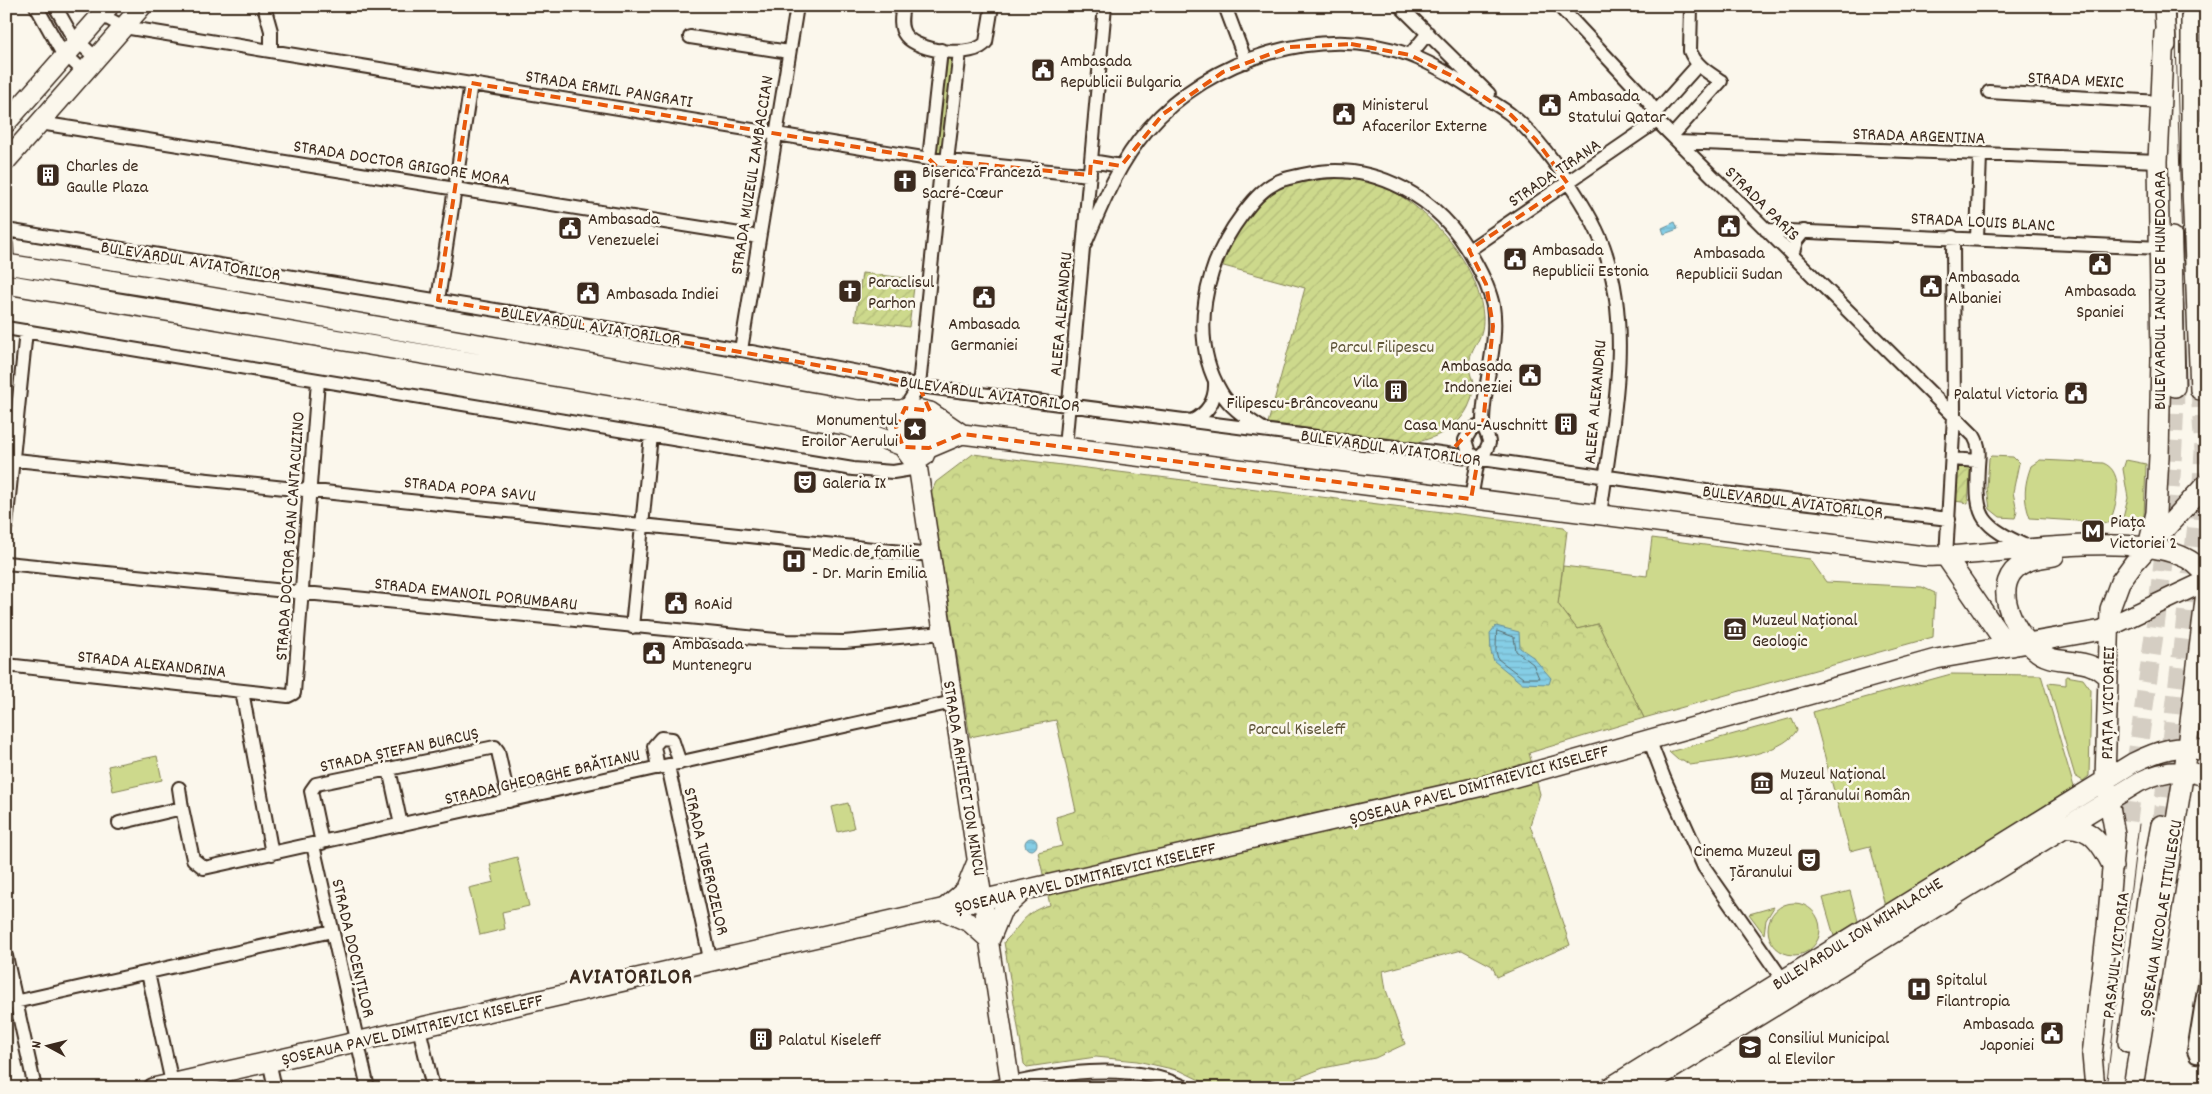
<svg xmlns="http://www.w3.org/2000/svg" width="2212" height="1094" font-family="Dekko,sans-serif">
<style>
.grass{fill:#cdd98c;stroke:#848255}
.park{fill:url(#park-crowns);stroke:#848255}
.garden{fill:url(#garden-furrows);stroke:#848255}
.water{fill:url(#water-rules);stroke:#678c96}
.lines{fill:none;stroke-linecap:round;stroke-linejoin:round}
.shore{stroke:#596c6e;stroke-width:1}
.primary-tunnel{stroke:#d5cec3;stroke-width:19;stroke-dasharray:19 9;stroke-linecap:butt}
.street-casing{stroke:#3b2a1e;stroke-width:16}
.secondary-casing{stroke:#3b2a1e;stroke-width:21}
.primary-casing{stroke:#3b2a1e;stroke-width:22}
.street{stroke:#fbf7ec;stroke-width:12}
.secondary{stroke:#fbf7ec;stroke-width:18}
.primary{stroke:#fbf7ec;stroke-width:19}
.tram{stroke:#3b2a1e;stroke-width:1}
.marked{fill:none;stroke:#e8590c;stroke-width:4;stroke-dasharray:10 6;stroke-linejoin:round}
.labels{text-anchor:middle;stroke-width:5;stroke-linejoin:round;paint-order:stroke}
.poi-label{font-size:18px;fill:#3b2a1e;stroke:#fbf7ec;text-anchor:start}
.street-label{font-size:18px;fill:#3b2a1e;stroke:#fbf7ec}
.park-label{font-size:18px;fill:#60563a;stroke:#fbf7ec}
.district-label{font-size:22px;font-weight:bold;letter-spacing:1px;fill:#3b2a1e;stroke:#fbf7ec}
</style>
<defs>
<pattern id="park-crowns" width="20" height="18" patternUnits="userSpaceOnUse" patternTransform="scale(1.25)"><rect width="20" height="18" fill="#cdd98c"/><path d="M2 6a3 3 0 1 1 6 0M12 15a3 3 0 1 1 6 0" fill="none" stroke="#b1ba78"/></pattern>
<pattern id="garden-furrows" width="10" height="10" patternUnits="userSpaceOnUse" patternTransform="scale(1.25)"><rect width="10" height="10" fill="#cdd98c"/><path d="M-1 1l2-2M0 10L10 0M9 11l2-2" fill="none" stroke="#b1ba78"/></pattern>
<pattern id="water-rules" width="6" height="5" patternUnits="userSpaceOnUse" patternTransform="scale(1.25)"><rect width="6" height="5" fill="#85cee6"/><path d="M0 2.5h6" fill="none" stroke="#74b1c5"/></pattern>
</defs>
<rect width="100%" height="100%" fill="#fbf7ec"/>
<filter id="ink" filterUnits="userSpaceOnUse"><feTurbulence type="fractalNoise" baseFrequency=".02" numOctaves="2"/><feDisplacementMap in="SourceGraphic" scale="10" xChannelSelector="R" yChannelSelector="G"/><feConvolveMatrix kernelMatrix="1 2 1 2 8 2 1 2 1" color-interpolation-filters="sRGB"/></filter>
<g filter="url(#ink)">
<path class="grass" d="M948 55 954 59 943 152 938 155 936 153Z
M906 420 926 423 929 426 924 438 904 435Z
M1991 456 2013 457 2019 463 2013 492 2017 512 2015 518 2000 517 1990 509 1987 488 1989 458Z
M2040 460 2103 463C2125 471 2117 507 2109 523L2030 518C2023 499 2024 485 2031 466Z
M2126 460 2146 464 2144 516 2139 523 2122 522 2128 498 2123 469Z
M1652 538 1810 559 1826 582 1922 587 1935 593 1933 637 1644 718 1598 624 1577 629 1558 604 1563 566 1647 576Z
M1951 674 2041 675 2074 787 1885 906 1870 846 1850 851 1813 712Z
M2066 676 2083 679 2091 690 2089 776 2083 781 2075 776 2048 683 2066 685Z
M1792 718 1797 730C1782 756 1718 761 1690 765L1683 760H1678L1669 752Z
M157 756 162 780 113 791 108 766Z
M848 803 854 828 838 832 832 807Z
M517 857 529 906 502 912 505 929 480 935 469 888 494 882 490 864Z
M1850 891 1858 921 1834 936 1823 898Z
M1768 929a26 26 0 1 1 52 0a26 26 0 1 1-52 0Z
M1774 907 1766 920 1764 934 1749 914Z"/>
<path class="park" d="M973 454 1564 527 1567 531 1558 604 1577 629 1598 624 1644 718 1529 753 1540 794 1530 825 1570 945 1497 977 1492 966 1462 950 1383 971 1386 990 1405 1044 1375 1058 1323 1068 1272 1088H1216L1181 1071 1137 1061 1096 1057 1027 1067 1024 1064 1004 942C1022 925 1024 911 1050 905L1038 852 1062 846 1056 817 1076 811 1056 720 970 737 931 493 936 482Z"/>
<path class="garden" d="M1350 178C1358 179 1368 180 1376 183 1424 202 1480 263 1483 317 1484 342 1470 346 1469 366 1469 373 1473 379 1473 385 1473 418 1445 436 1417 442L1268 423 1305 288 1220 265C1256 193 1267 181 1350 178Z
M862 273 915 279 909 327 855 320Z
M1955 464H1971L1968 503 1955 501Z"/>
<path class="water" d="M1675 222 1678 229 1664 234 1662 228Z
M1496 626 1519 632 1520 648 1533 657 1551 678 1549 684 1521 683 1494 661 1491 652 1490 633Z
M1025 844a6 6 0 1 1 12 0a6 6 0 1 1-12 0Z"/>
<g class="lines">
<path class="shore" d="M1497 631 1514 637 1516 651 1533 664 1539 678H1523L1498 659 1496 651Z"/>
<path class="primary-tunnel" d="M2128 821C2147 677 2173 533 2175 387
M2161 825 2202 483 2204 451 2200 390"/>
<g class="street-casing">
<path id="street" d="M36 6 60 49 84 72
M55 6 72 36 96 58
M264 6 271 31V50
M903 6C901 16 899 28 906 36 919 52 974 59 986 42L992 6
M1225 6 1246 62
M1400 6 1489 94
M1559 6 1647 100 1656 112 1657 121 1974 436C1980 446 1979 455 1978 466 1975 520 1981 525 2030 548
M101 15 124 27 929 159 1090 175
M690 37 789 52
M1410 55 1428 33
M2199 72 2206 73
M1989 92 2160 102
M1656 112 1698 65
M40 123 759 237
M1672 136 1721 81C1709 73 1696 66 1690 51L1691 6
M1678 142 2158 161
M929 159 941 50
M1091 161 1121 166
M6 230 741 350 880 376 919 386 1433 452 1706 491 1949 519
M1766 230 2160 248
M1977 238 1980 155
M6 244 7 264
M1085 244C1102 204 1119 162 1148 129 1209 58 1321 22 1410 55 1436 65 1459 80 1482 95 1491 102 1501 107 1510 114 1543 140 1594 214 1606 254 1633 337 1611 430 1600 515
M1469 250 1657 121
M1792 256 1796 241 1804 231
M438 300 471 83
M6 328 853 469 893 472 918 468
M741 350 797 6
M905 408 919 386 940 179 947 161 960 52
M1192 421C1208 413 1216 400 1215 382
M1263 429C1247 418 1231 409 1221 392 1188 337 1205 264 1242 215 1251 203 1262 189 1277 182 1284 178 1294 177 1302 175 1373 158 1441 198 1474 260 1482 274 1490 290 1493 306 1499 344 1483 384 1483 422 1483 429 1489 436 1489 443L1485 452 1478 459 1471 499
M1065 447 1105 6
M6 459 931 555
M1478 459 1469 453 1465 440 1471 430 1483 424
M1952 459 1978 461
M6 526 26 331
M1946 557 1954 416 1953 237
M6 563 786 641 844 642 943 633
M632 627 651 435
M6 665 288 696 294 693 318 381
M242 691 272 854
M1649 739 1664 778 1704 867 1787 986
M668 766 711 963
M658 768 654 746 661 738 672 739 680 763
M389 769 401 825
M179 788 182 808
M119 823 182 808 193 859 204 868 953 702
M322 843 311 791 316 784 495 747 498 751 509 801
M313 845 368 1088
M6 956 35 1088
M148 973 172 1083
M2206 977 2194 1051 2196 1056 2206 1057
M6 1004 332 931
M419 1028 433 1088
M269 1061 275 1088
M992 1088C1055 1074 1125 1059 1187 1088"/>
</g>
<g class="secondary-casing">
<path id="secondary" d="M905 408C887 433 903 447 918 468L1011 1088
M924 457 934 433 930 412
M943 909 965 890 976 863
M941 910 970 923 990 941
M991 938 1002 911 1024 891"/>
</g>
<g class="primary-casing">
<path id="primary" d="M2164 6 2166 45
M2191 17V163L2200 390
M6 123 109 6
M2203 130 2206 183
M6 161 142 6
M2172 237 2175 387
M6 264 147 286 833 406 858 410H921L930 412 962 434 1925 556C1983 560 2176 517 2206 577
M6 284 845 425 911 449 929 448 962 434
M2149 542 2156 513 2159 456 2161 358 2158 161 2164 33
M2054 556C2044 558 2033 558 2024 563 1988 582 2013 629 2034 649 2049 664 2074 658 2092 666 2098 668 2103 673 2108 677
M1946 557 1999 634 2012 646
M2064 828C2091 825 2102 845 2113 867
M2128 1042 2147 899 2161 825
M153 1088 1487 785 1936 659 2102 630 2206 581
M1609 1088 2133 763C2157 751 2181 742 2206 752
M1641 1088 2139 782C2161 771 2183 767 2206 777
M2095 1088 2092 1055 2107 927 2115 834 2105 779 2110 609 2120 582 2133 564 2206 484
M2131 1088 2134 1081 2184 771 2206 592"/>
</g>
<use href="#street" class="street"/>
<use href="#secondary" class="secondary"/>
<use href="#primary" class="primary"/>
<path class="tram" d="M2175 6 2186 384
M2106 1088 2139 824"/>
</g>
</g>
<path class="marked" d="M1351 44 1410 55 1454 77 1511 115 1536 140 1568 184 1469 250 1486 284 1493 326 1483 424 1471 430 1447 455 1478 459 1471 499 962 434 929 448 903 447 896 427 905 408 930 411 919 386 880 376 438 300 471 83 929 159 943 173 947 161 1090 175 1091 161 1121 166 1163 114 1223 72 1289 47Z"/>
<defs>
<g id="civic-square" transform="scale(1.25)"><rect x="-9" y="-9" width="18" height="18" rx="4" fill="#3b2a1e" stroke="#fbf7ec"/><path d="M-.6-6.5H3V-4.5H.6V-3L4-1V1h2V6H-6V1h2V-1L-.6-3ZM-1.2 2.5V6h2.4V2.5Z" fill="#fff"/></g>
<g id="building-square" transform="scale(1.25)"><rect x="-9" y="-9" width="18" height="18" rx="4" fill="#3b2a1e" stroke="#fbf7ec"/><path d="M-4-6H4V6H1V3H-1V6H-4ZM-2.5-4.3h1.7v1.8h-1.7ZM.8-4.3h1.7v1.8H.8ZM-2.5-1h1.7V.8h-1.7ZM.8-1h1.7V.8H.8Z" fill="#fff"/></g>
<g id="church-square" transform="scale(1.25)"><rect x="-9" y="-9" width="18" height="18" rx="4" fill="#3b2a1e" stroke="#fbf7ec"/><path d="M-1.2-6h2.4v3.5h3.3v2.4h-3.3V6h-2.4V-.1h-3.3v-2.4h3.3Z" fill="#fff"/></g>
<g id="sight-square" transform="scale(1.25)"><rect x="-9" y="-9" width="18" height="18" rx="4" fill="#3b2a1e" stroke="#fbf7ec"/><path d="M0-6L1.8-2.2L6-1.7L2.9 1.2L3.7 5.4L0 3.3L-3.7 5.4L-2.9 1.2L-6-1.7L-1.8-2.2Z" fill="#fff"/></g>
<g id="theatre-square" transform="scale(1.25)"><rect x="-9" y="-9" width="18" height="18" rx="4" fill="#3b2a1e" stroke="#fbf7ec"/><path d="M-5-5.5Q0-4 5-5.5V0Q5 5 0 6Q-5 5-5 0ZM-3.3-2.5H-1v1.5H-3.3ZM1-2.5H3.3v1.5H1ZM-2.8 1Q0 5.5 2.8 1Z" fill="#fff"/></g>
<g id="metro-square" transform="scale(1.25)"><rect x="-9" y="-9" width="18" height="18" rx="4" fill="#3b2a1e" stroke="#fbf7ec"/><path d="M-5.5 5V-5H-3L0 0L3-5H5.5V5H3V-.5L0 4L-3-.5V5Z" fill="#fff"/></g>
<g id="hospital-square" transform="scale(1.25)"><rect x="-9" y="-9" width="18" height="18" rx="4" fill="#3b2a1e" stroke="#fbf7ec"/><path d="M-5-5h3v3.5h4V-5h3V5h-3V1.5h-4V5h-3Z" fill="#fff"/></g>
<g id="museum-square" transform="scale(1.25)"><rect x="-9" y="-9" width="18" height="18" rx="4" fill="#3b2a1e" stroke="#fbf7ec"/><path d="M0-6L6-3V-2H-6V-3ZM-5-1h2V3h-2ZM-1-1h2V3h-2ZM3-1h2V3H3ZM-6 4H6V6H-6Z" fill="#fff"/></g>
<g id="university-square" transform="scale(1.25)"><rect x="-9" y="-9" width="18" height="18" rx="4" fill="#3b2a1e" stroke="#fbf7ec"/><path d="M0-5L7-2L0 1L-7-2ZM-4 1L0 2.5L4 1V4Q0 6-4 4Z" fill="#fff"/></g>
</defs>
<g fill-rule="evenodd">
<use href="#civic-square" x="1043" y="70"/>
<use href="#civic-square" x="1550" y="105"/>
<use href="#civic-square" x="1344" y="114"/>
<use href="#building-square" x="48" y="175"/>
<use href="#church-square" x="905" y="181"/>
<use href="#civic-square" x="1729" y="226"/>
<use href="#civic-square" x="570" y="228"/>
<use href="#civic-square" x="1515" y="259"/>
<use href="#civic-square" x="2100" y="264"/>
<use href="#civic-square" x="1931" y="286"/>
<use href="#church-square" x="850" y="291"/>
<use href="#civic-square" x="588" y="293"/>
<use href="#civic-square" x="984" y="297"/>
<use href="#civic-square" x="1530" y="375"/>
<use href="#building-square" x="1396" y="391"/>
<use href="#civic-square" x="2076" y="393"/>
<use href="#building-square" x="1566" y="424"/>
<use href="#sight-square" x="915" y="429"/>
<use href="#theatre-square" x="805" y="482"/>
<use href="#metro-square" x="2093" y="531"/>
<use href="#hospital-square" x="794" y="561"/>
<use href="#civic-square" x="676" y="603"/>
<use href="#museum-square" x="1735" y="629"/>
<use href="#civic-square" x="654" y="653"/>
<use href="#museum-square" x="1762" y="783"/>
<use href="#theatre-square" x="1809" y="860"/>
<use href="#hospital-square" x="1919" y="989"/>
<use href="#civic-square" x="2052" y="1033"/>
<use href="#building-square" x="761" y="1039"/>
<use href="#university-square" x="1750" y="1047"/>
</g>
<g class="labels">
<g class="poi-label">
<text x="1060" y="66">Ambasada<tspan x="1060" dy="21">Republicii Bulgaria</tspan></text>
<text x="1568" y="101">Ambasada<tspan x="1568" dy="21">Statului Qatar</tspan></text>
<text x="1362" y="110">Ministerul<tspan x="1362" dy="21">Afacerilor Externe</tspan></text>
<text x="66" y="171">Charles de<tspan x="66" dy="21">Gaulle Plaza</tspan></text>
<text x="922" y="177">Biserica Franceză<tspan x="922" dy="21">Sacré-Cœur</tspan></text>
<text x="588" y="224">Ambasada<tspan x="588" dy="21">Venezuelei</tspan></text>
<text x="1532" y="255">Ambasada<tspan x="1532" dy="21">Republicii Estonia</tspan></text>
<text x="1729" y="258" text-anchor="middle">Ambasada<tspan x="1729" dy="21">Republicii Sudan</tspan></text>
<text x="1948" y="282">Ambasada<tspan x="1948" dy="21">Albaniei</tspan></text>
<text x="868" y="287">Paraclisul<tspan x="868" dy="21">Parhon</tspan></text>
<text x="2100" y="296" text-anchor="middle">Ambasada<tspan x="2100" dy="21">Spaniei</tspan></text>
<text x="606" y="299">Ambasada Indiei</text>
<text x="984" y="329" text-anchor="middle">Ambasada<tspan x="984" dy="21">Germaniei</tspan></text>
<text x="1512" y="371" text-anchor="end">Ambasada<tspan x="1512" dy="21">Indoneziei</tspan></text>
<text x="1378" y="387" text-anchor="end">Vila<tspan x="1378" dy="21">Filipescu-Brâncoveanu</tspan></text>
<text x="2058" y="399" text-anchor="end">Palatul Victoria</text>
<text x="898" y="425" text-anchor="end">Monumentul<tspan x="898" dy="21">Eroilor Aerului</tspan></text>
<text x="1548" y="430" text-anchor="end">Casa Manu-Auschnitt</text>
<text x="822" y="488">Galeria IX</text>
<text x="2110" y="527">Piața<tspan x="2110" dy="21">Victoriei 2</tspan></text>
<text x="812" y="557">Medic de familie<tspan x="812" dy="21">- Dr. Marin Emilia</tspan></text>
<text x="694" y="609">RoAid</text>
<text x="1752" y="625">Muzeul Național<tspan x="1752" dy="21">Geologic</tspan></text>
<text x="672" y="649">Ambasada<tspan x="672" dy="21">Muntenegru</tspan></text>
<text x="1780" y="779">Muzeul Național<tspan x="1780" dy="21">al Țăranului Român</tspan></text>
<text x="1792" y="856" text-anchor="end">Cinema Muzeul<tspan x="1792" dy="21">Țăranului</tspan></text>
<text x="1936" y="985">Spitalul<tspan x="1936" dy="21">Filantropia</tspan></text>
<text x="2034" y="1029" text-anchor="end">Ambasada<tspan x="2034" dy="21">Japoniei</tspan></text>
<text x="1768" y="1043">Consiliul Municipal<tspan x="1768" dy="21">al Elevilor</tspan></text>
<text x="778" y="1045">Palatul Kiseleff</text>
</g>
<g class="street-label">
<text transform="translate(2076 79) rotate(3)" y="6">STRADA MEXIC</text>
<text transform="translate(609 88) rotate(9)" y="6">STRADA ERMIL PANGRATI</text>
<text transform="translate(1919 135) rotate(2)" y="6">STRADA ARGENTINA</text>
<text transform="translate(402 162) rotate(9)" y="6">STRADA DOCTOR GRIGORE MORA</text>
<text transform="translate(1554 172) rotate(-34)" y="6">STRADA TIRANA</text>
<text transform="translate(751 175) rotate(-81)" y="6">STRADA MUZEUL ZAMBACCIAN</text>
<text transform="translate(1763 203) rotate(45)" y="6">STRADA PARIS</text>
<text transform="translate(1983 221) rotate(3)" y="6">STRADA LOUIS BLANC</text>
<text transform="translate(191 260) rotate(9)" y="6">BULEVARDUL AVIATORILOR</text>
<text transform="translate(2159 290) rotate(-90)" y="6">BULEVARDUL IANCU DE HUNEDOARA</text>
<text transform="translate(1060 314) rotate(-85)" y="6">ALEEA ALEXANDRU</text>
<text transform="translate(591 325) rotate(9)" y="6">BULEVARDUL AVIATORILOR</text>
<text transform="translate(990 393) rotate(8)" y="6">BULEVARDUL AVIATORILOR</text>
<text transform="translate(1594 402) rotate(-85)" y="6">ALEEA ALEXANDRU</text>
<text transform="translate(1391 447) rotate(8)" y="6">BULEVARDUL AVIATORILOR</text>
<text transform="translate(470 488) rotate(6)" y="6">STRADA POPA SAVU</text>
<text transform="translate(1793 501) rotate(7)" y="6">BULEVARDUL AVIATORILOR</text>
<text transform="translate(289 536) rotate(-86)" y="6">STRADA DOCTOR IOAN CANTACUZINO</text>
<text transform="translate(476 593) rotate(6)" y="6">STRADA EMANOIL PORUMBARU</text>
<text transform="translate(152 663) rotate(6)" y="6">STRADA ALEXANDRINA</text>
<text transform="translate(2107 703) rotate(-89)" y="6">PIAȚA VICTORIEI</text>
<text transform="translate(399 749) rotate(-12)" y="6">STRADA ȘTEFAN BURCUȘ</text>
<text transform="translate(542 776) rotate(-13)" y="6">STRADA GHEORGHE BRĂTIANU</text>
<text transform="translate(965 778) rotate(81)" y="6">STRADA ARHITECT ION MINCU</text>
<text transform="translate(1479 784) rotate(-15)" y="6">ȘOSEAUA PAVEL DIMITRIEVICI KISELEFF</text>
<text transform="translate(707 861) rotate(77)" y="6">STRADA TUBEROZELOR</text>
<text transform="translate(1085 877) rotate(-13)" y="6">ȘOSEAUA PAVEL DIMITRIEVICI KISELEFF</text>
<text transform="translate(2160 918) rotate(-81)" y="6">ȘOSEAUA NICOLAE TITULESCU</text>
<text transform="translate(1857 933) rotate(-32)" y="6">BULEVARDUL ION MIHALACHE</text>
<text transform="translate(354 948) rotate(77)" y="6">STRADA DOCENȚILOR</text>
<text transform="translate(2115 955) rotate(-83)" y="6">PASAJUL VICTORIA</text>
<text transform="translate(412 1029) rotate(-13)" y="6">ȘOSEAUA PAVEL DIMITRIEVICI KISELEFF</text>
</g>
<g class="park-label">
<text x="1382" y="352">Parcul Filipescu</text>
<text x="1297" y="734">Parcul Kiseleff</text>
</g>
<g class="district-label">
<text x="631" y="983">AVIATORILOR</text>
</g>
</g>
<rect width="2212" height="1094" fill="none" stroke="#fbf7ec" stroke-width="25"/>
<rect x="12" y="12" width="2187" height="1069" fill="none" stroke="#3b2a1e" stroke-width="2" filter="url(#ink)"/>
<g transform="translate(48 1046) rotate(277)" stroke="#fbf7ec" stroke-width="4" paint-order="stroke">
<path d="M0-4L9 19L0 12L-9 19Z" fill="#3b2a1e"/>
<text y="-8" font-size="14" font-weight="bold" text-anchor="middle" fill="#3b2a1e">N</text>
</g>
</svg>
